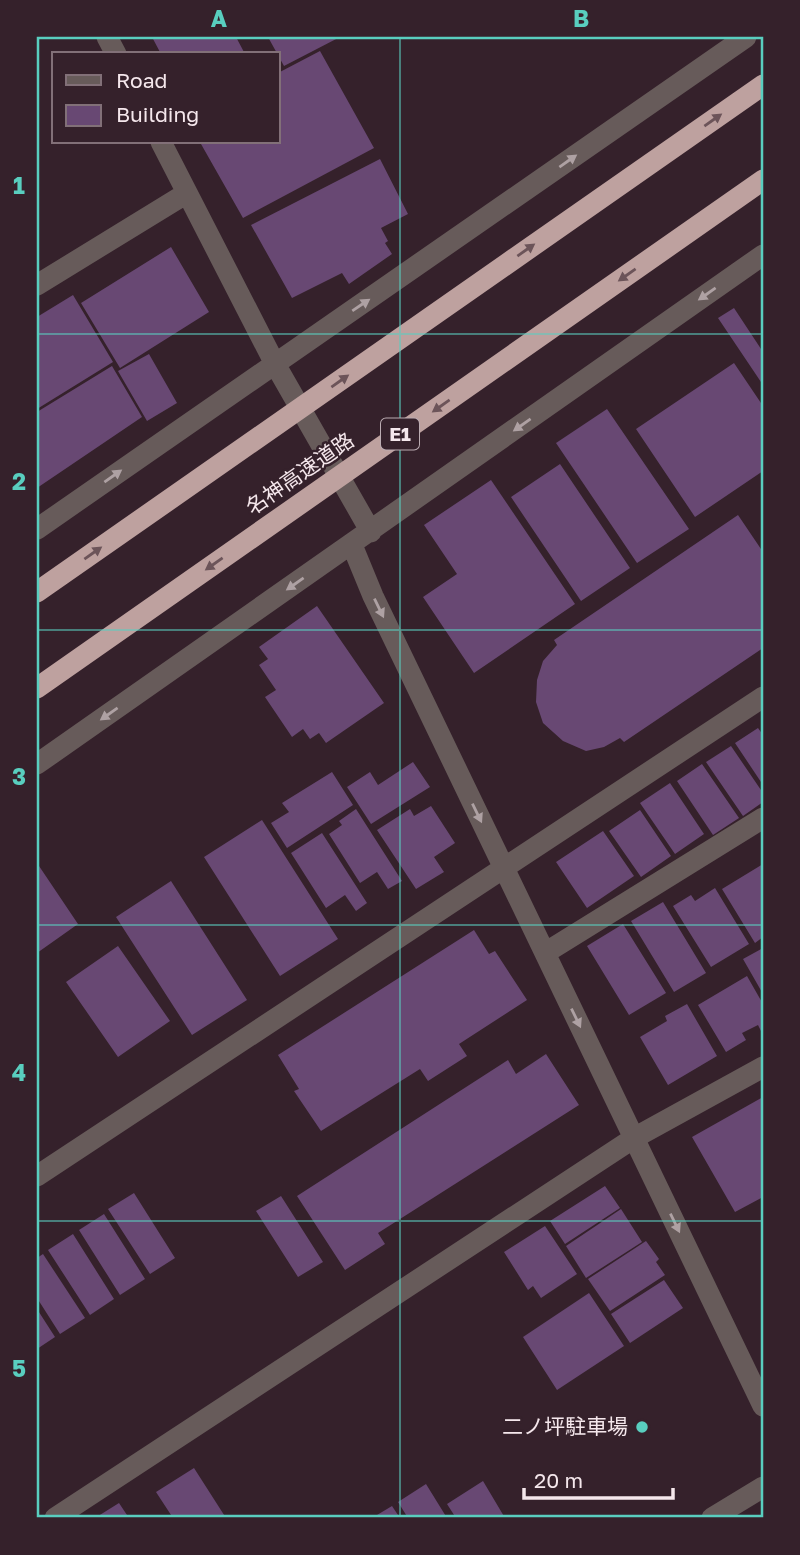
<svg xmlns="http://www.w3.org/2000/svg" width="800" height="1555" font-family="'Golos Text','Noto Sans JP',sans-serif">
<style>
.building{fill:#684873}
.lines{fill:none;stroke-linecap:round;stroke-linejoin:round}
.minor{stroke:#675b5a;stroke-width:21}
.highway-bridge{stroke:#bea19f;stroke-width:21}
.oneway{fill:#6c5459}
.oneway2{fill:#aea1a3}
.grid{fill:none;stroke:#59cebf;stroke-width:2;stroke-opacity:0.55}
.poi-dot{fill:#59cebf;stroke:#35212b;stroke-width:2.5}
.labels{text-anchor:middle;stroke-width:5;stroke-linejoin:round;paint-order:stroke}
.shield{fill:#35212b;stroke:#bbacb2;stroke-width:2}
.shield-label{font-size:19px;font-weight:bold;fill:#f5e7ec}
.street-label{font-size:21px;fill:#f5e7ec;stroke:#35212b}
.poi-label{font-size:21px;fill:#f5e7ec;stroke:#35212b;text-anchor:end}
.neatline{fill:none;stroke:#59cebf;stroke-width:2.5}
.grid-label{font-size:23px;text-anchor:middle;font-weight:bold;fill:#59cebf}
</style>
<rect width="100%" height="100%" fill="#35212b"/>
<path class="building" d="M152 37H236L245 54H161Z
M268 37H340L284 66Z
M320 51 374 148 243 218 201 144 206 142H278V73Z
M380 159 408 214 381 228 388 241 385 243 392 254 349 284 342 273 292 298 251 225Z
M171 247 209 312 120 368 81 303Z
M73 295 113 362 37 409V317Z
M734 308 763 352V385L718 318Z
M149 354 177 403 147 421 118 371Z
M734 363 763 406V471L695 517 636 429Z
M112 366 142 417 37 488V412Z
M607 409 689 529 637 563 556 443Z
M560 464 630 568 581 601 511 497Z
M491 480 575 604 474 673 423 597 457 574 424 525Z
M738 515 763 552V648L624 742 620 738 604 747 586 751 563 741 543 723 536 702 537 680 543 661 557 645 554 640Z
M317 606 384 703 326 743 319 733 310 739 303 729 292 737 265 697 276 690 259 665 268 659 259 647Z
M758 728 763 735V785L735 743Z
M731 746 763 793V802L743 816 706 762Z
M413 762 430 787 371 824 347 787 370 772 378 785Z
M702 764 739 818 713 835 677 781Z
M332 772 353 805 287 848 271 823 289 812 282 803Z
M670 783 704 834 675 854 640 803Z
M431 806 455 843 434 857 444 872 416 889 377 830 410 809 414 816Z
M356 809 402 881 388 889 377 872 360 883 329 834 342 825 339 821Z
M640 810 671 856 641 877 609 831Z
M262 820 338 939 280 976 204 857Z
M603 831 634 876 587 908 556 862Z
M322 833 367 903 356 911 345 895 326 908 291 853Z
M37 863 78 924 37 953Z
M763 864V937L755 943 722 889Z
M171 881 247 1000 192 1035 116 917Z
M715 888 749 944 711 967 673 906 691 895 695 901Z
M663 902 706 973 674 992 631 921Z
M623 924 666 993 629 1015 587 946Z
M474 930 489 954 495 951 527 1000 459 1044 467 1056 428 1081 420 1069 321 1131 294 1091 299 1089 278 1055Z
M118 946 170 1021 118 1057 66 982Z
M763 948V994L743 959Z
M747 976 763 1004V1035L758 1025 742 1033 746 1040 726 1052 698 1005Z
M687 1004 717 1056 668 1085 640 1037 667 1021 665 1016Z
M546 1054 579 1105 378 1233 385 1244 345 1270 297 1196 508 1060 516 1074Z
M763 1097V1197L735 1212 692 1137Z
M605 1186 620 1208 565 1244 550 1221Z
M134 1193 175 1258 150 1274 108 1209Z
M281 1196 323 1262 298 1277 256 1211Z
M621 1209 642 1242 586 1278 566 1246Z
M104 1214 145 1279 120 1295 79 1230Z
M545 1226 577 1274 541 1298 533 1286 528 1290 504 1252Z
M73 1234 114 1299 90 1315 48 1250Z
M646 1241 659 1259 656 1262 665 1275 610 1311 588 1279Z
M43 1254 85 1318 60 1334 37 1298V1258Z
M664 1280 683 1308 630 1343 611 1314Z
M589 1293 624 1346 557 1390 523 1337Z
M37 1309 55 1337 37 1349Z
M194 1468 226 1518H173L156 1492Z
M483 1481 505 1518H456L447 1504Z
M426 1484 447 1518H408L398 1502Z
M119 1503 129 1518H95Z
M392 1506 400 1518H372Z"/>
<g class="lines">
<path class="minor" d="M107 37 116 54
M161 142 275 364 371 532
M37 285 187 193
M37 529 746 37
M352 545 373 596 763 1406
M37 764 763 255
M545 953 763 818
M37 1176 763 697
M55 1518 634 1138 763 1067
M712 1518 763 1487"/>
<path class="highway-bridge" d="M37 592 763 85
M37 688 763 180"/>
</g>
<defs><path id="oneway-solid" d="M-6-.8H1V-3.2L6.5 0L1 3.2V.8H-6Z" transform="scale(1.75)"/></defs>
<g class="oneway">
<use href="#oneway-solid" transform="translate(713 120) rotate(-35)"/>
<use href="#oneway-solid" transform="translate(526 250) rotate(-35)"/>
<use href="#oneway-solid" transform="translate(627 275) rotate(145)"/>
<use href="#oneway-solid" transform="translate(340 381) rotate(-35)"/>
<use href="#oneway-solid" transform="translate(441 406) rotate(145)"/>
<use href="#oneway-solid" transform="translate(93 553) rotate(-35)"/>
<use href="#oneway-solid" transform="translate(214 564) rotate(145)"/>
</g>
<g class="oneway2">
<use href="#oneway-solid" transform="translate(568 161) rotate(-35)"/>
<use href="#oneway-solid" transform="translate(707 294) rotate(145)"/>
<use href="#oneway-solid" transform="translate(361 305) rotate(-34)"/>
<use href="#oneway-solid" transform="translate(522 425) rotate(145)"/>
<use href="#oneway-solid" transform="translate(113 476) rotate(-35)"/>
<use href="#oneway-solid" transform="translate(295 584) rotate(145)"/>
<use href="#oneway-solid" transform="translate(379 608) rotate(64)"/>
<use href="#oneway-solid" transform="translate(109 714) rotate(145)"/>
<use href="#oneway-solid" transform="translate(477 813) rotate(64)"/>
<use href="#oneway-solid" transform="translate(576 1018) rotate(64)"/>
<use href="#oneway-solid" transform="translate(675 1223) rotate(64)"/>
</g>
<path class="grid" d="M400 37V1518M37 334H763M37 630H763M37 925H763M37 1221H763"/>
<circle class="poi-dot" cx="642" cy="1427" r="7"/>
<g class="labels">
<rect class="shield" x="381" y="418.5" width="38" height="31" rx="5"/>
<g class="shield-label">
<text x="400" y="441">E1</text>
</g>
<g class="street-label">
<text transform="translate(300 474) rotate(-35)" y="7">名神高速道路</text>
</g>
<g class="poi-label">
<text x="628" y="1434">二ノ坪駐車場</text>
</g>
</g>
<rect width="800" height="1555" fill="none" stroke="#35212b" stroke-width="77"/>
<rect x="52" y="52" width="228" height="91" fill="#35212b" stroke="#827078" stroke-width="2"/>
<rect x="66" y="75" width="35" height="10" fill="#675b5a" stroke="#827078" stroke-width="2"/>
<text x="116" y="88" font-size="21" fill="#f5e7ec">Road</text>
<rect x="66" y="105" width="35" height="21" fill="#684873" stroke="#827078" stroke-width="2"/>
<text x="116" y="122" font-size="21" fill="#f5e7ec">Building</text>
<path d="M524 1488v10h149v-10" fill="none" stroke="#f5e7ec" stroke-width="3.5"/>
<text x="534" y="1488" font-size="21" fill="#f5e7ec" stroke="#35212b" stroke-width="5" paint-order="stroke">20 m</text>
<rect x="38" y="38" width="724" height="1478" class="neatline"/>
<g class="grid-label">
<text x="219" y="27">A</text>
<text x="581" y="27">B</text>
<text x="19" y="194">1</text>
<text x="19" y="490">2</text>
<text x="19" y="785">3</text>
<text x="19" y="1081">4</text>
<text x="19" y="1377">5</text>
</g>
</svg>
